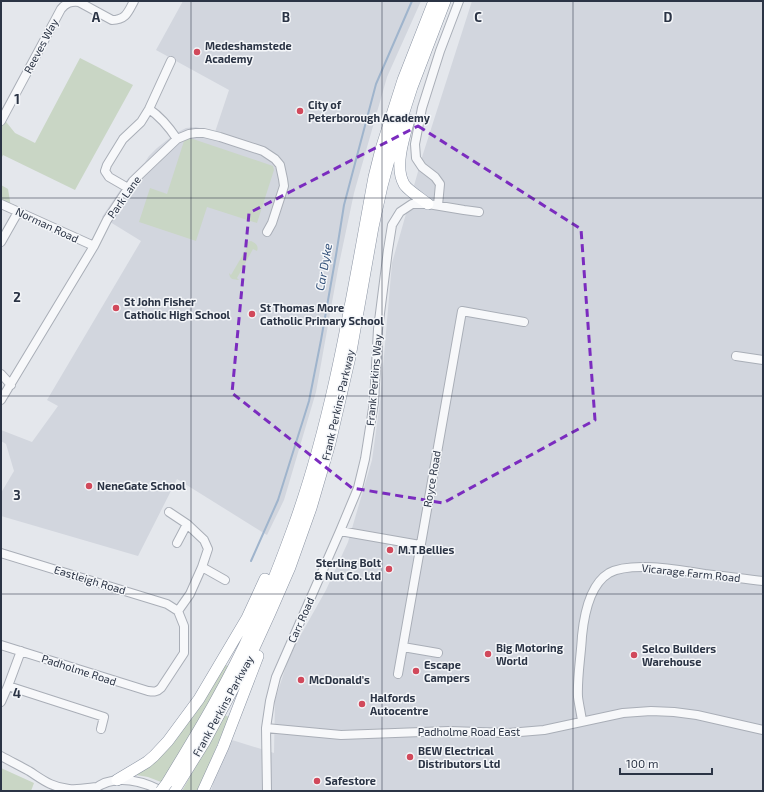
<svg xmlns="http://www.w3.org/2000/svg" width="764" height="792" font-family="'Exo 2',sans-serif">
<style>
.built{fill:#d2d6de}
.green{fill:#c9d6c5}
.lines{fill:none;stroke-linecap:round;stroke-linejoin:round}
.stream{stroke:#9fb4cc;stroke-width:2}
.minor-casing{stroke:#a9aeb7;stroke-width:10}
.highway-casing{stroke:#8b94a3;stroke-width:12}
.minor{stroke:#f7f8fa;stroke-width:8}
.highway{stroke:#fff;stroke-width:11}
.highway-bridge-casing{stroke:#8b94a3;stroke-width:12;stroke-linecap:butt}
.highway-bridge{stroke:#fff;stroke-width:11}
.marked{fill:none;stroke:#7b2cbf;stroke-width:3;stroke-dasharray:8 5;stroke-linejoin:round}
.grid{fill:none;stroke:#2b3445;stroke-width:1;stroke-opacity:0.55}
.poi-dot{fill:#d1495b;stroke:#f4f6f9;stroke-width:1.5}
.labels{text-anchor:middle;stroke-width:3;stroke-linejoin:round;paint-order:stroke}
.street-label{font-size:11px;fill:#2b3445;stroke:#f4f6f9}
.poi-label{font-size:11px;font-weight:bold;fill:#2b3445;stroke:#f4f6f9;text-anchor:start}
.water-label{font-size:12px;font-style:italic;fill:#34527a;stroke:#f4f6f9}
.grid-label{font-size:13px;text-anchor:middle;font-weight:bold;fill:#2b3445;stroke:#f4f6f9;stroke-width:3;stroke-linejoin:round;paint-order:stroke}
</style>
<rect width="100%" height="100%" fill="#e4e7ec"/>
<path class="built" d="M183 1H421L387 77 354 193 338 269 316 392 284 500 267 535 177 479 138 556 1 516V493L14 471 6 444 1 441V430L32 442 58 406 47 400 141 241 102 217 127 180 145 162 149 156 157 148 176 133 186 128 196 127 215 132 229 90 156 50Z
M472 1H763V791H211L214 780 232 740 274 753 275 700 290 654 326 590 348 542 372 460 380 402 392 263 423 154Z"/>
<path class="green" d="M80 58 133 85 75 190 3 155 1 159V122L3 118 15 133 35 143Z
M190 138 273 166 274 170 257 223 207 207 196 241 139 222 150 188 167 194 184 141Z
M1 185 8 189 11 207 1 202Z
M251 241C256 243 259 246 257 251L253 249 237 278 239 280 232 279 230 277 229 273 231 275 248 246 244 244 247 242Z
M225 665 229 666 193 733 161 782 148 777 136 775 150 766Z
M224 715 229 717 198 791H182Z
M1 768 34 783 31 791H6L1 790Z"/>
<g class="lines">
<path class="stream" d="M251 561 278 500 309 401 321 340 336 255 344 205 376 84 412 1"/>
<g class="minor-casing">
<path id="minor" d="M149 109C161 117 169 127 177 139
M1 121 61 9C66 3 71 1 79 2L112 20C126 20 128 12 134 1
M128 188 109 177 105 171 107 165 123 139 141 122 149 109 171 61
M1 204 94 246
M438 205 440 184 435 177 422 167 416 158 415 144 422 108 440 51 459 1
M1 242 18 212
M736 356 763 360
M1 374 11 385
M1 400 94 246 107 220 133 181 177 139 189 134 196 133H204L220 137 263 151 275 159 280 165 283 179 284 186 272 223 267 232
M169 512 187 524 204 540 208 549 202 567 190 594 178 611
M340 531 420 545
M177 543 187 524
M1 553 167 604 178 611
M202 567 225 580
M1 645 148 691C154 692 157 692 161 688L184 653V626L178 611
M403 647 438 653
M21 651 8 686 104 717 101 729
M398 674 462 311 524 322
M1 702 8 686
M582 721C581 713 579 705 578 697 577 677 581 656 582 636 584 616 589 585 609 573 631 561 680 570 705 574 725 576 744 579 763 581
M266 728 341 735 449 731 508 733 544 730 623 713 651 711 674 712 697 715 763 730
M1 756C10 761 20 766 29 771 43 780 51 787 69 789 78 790 88 788 97 787
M93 790C114 773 140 780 162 791
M267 791 266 728 270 701 276 677 340 531 358 488 365 459 374 402 378 329 388 250 392 225 400 212 412 204H428L464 210 479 212"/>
</g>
<g class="highway-casing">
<path id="highway" d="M409 120C404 137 394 167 404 184 407 190 422 199 428 204
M117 780 147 762 154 756 168 741 199 699 247 618 265 579
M167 783C198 732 229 681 253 627 268 595 281 561 293 528 334 415 352 295 374 177L381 149 403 80 434 1
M174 791 205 741 249 659 270 613 290 567 311 508 330 443 350 357 373 227 382 186 392 149 412 87 445 1
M203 791 223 747 258 656"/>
</g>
<use href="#minor" class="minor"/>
<use href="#highway" class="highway"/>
<g class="highway-bridge-casing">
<path id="highway-bridge" d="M161 791 167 783"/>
</g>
<use href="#highway-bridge" class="highway-bridge"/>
</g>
<path class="marked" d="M418 126 581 229 595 420 443 503 352 488 232 393 249 213Z"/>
<path class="grid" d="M191 1V791M382 1V791M573 1V791M1 198H763M1 396H763M1 594H763"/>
<g class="poi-dot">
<circle cx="197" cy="52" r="4"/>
<circle cx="300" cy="111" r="4"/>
<circle cx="116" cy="308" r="4"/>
<circle cx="252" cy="314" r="4"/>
<circle cx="89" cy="486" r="4"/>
<circle cx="390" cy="550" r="4"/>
<circle cx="389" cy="569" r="4"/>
<circle cx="488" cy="654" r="4"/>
<circle cx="634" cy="655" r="4"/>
<circle cx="416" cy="671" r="4"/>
<circle cx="301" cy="680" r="4"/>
<circle cx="362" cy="704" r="4"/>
<circle cx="410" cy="757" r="4"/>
<circle cx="317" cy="781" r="4"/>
</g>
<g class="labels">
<g class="street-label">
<text transform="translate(41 46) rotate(-62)" y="4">Reeves Way</text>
<text transform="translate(124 197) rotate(-55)" y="4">Park Lane</text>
<text transform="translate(47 225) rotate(25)" y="4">Norman Road</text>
<text transform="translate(374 380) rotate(-85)" y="4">Frank Perkins Way</text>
<text transform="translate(338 405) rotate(-77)" y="4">Frank Perkins Parkway</text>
<text transform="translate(432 479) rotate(-80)" y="4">Royce Road</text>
<text transform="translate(691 573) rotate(6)" y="4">Vicarage Farm Road</text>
<text transform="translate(90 580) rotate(17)" y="4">Eastleigh Road</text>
<text transform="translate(301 620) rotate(-66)" y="4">Carr Road</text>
<text transform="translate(79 670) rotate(18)" y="4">Padholme Road</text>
<text transform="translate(223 706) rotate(-61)" y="4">Frank Perkins Parkway</text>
<text x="469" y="736">Padholme Road East</text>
</g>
<g class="poi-label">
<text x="205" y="50">Medeshamstede<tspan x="205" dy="13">Academy</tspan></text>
<text x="308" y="109">City of<tspan x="308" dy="13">Peterborough Academy</tspan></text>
<text x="124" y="306">St John Fisher<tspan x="124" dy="13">Catholic High School</tspan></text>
<text x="260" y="312">St Thomas More<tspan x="260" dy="13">Catholic Primary School</tspan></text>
<text x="97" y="490">NeneGate School</text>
<text x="398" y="554">M.T.Bellies</text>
<text x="381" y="567" text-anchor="end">Sterling Bolt<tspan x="381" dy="13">&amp; Nut Co. Ltd</tspan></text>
<text x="496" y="652">Big Motoring<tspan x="496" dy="13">World</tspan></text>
<text x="642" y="653">Selco Builders<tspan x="642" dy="13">Warehouse</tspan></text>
<text x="424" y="669">Escape<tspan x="424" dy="13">Campers</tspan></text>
<text x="309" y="684">McDonald's</text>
<text x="370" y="702">Halfords<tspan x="370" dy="13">Autocentre</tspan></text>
<text x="418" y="755">BEW Electrical<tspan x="418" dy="13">Distributors Ltd</tspan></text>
<text x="325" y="785">Safestore</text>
</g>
<g class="water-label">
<text transform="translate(324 267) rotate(-80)" y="4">Car Dyke</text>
</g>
</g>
<g class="grid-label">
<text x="96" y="22">A</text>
<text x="286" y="22">B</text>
<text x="478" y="22">C</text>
<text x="668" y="22">D</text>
<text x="17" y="104">1</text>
<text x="17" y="302">2</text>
<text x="17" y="500">3</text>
<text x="17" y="698">4</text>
</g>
<rect width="764" height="792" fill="none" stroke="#2b3445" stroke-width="4"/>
<path d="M620 768v6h92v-6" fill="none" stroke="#2b3445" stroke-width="2"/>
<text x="626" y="768" font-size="12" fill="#2b3445" stroke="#f4f6f9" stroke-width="3" paint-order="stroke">100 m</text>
</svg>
